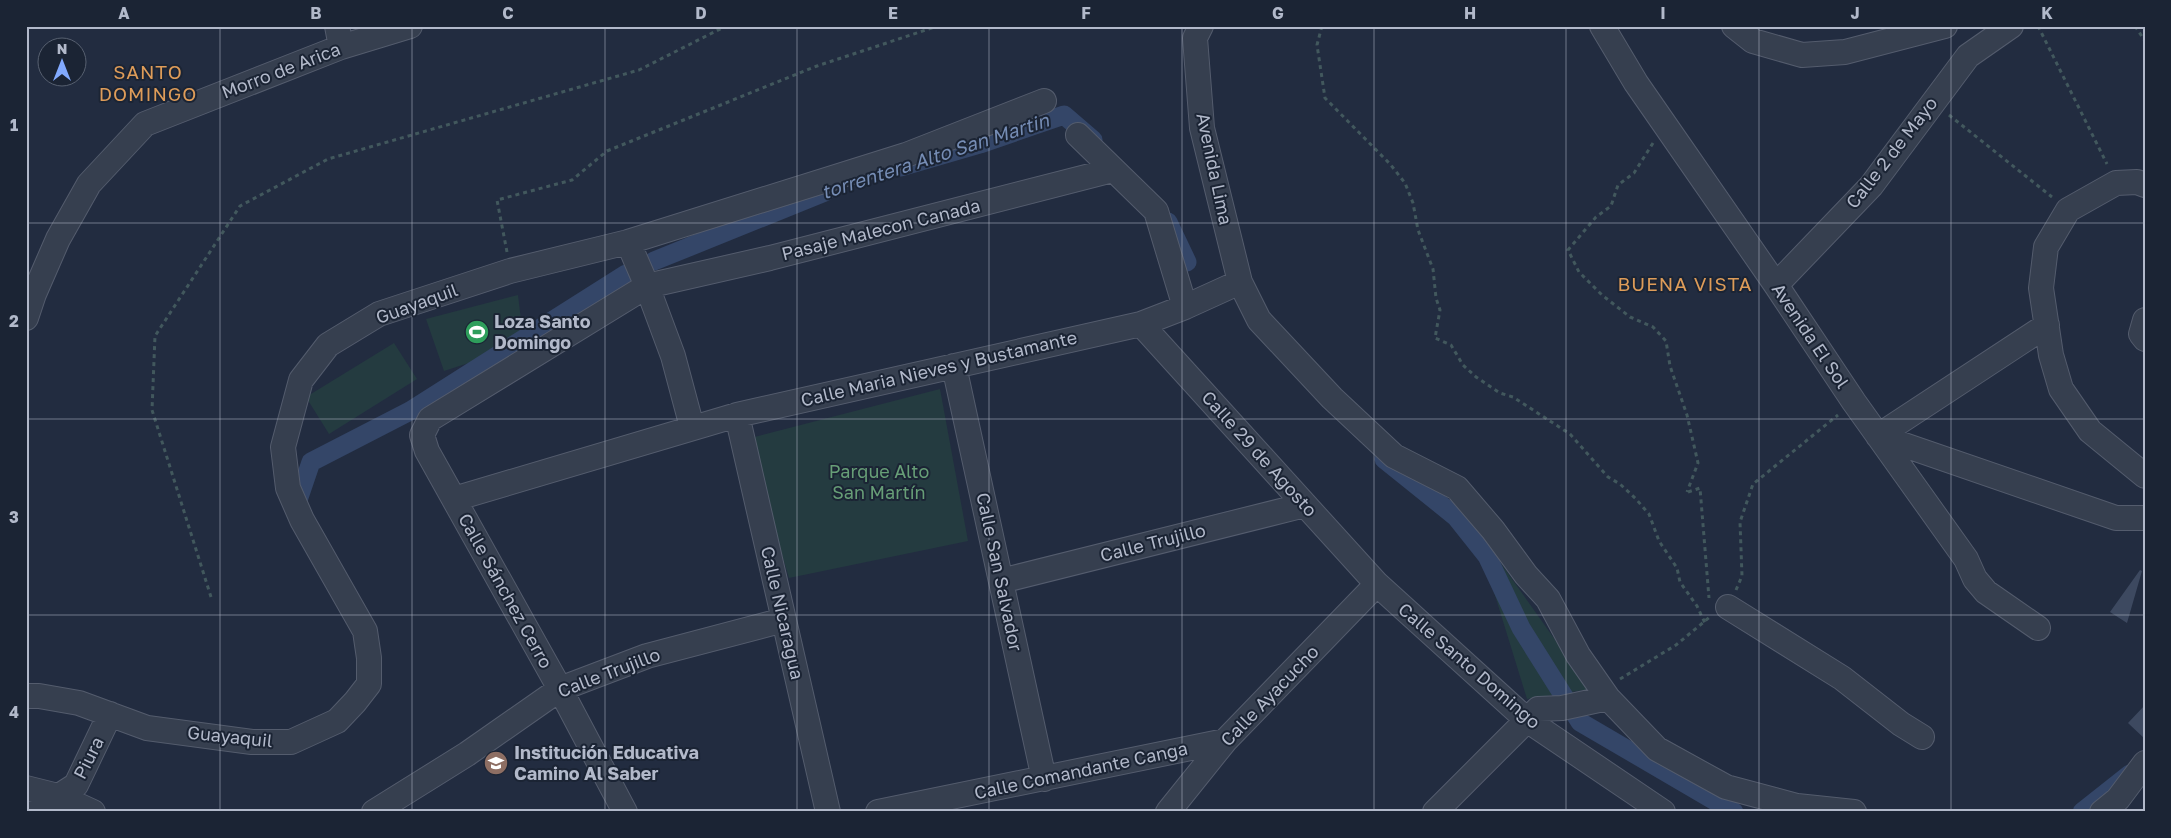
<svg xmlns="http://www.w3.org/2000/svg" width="2171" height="838" font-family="'Golos Text',sans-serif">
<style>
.green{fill:#243b40}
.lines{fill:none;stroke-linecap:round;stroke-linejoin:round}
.canal{stroke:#344668;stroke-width:19}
.building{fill:#3d4960}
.minor-casing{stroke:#545c6d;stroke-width:26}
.path{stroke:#42585d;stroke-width:3;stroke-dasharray:4 4;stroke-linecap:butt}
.minor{stroke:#363f4f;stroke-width:24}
.grid{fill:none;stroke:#b2b9ca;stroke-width:1;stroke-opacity:0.55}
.labels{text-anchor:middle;stroke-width:4;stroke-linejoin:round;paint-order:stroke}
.street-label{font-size:18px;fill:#b2b9ca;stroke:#1b2434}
.poi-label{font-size:18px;font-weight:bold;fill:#b2b9ca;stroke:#1b2434;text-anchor:start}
.park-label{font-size:18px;fill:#679e77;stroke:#1b2434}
.neighbourhood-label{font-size:19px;letter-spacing:1px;fill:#de9c59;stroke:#1b2434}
.water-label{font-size:19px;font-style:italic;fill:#768db5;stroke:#1b2434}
.neatline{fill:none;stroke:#b2b9ca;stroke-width:2}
.grid-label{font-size:16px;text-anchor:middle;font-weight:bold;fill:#b2b9ca}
</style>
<rect width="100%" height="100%" fill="#222c40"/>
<path class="green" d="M518 295 524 345 444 371 426 319Z
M394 343 417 379 329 434 306 397Z
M940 389 968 541 789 578 747 439Z
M1473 524 1590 689 1527 699Z"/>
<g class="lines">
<path class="canal" d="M901 167 980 144 1064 115 1093 140
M1168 222 1187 262
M654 261 825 192
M1384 459 1456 517 1487 556 1521 628 1580 722 1734 812
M296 506 311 462 410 411 626 274
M2082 812 2130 774"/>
</g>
<path class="building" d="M2140 570 2142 571 2127 623 2110 612Z
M2145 705V739L2128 723Z"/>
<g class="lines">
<g class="minor-casing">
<path id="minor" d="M337 26 341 47
M1201 26 1195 38 1202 128 1240 282 1259 320 1332 398 1394 456 1457 488 1493 530 1526 575 1548 599 1578 655 1608 698 1657 749 1726 787 1797 806 1854 812
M1602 26 1636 83 1776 285 1854 402 1966 559 1975 579 1986 592 2038 628
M1734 26 1753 41 1802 55 1845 52 1945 26
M1078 135 1156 211 1185 307
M2145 185 2137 182 2116 183 2068 210 2046 247 2041 288 2051 355 2061 389 2090 431 2145 476
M628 242 647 286 673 356 692 427
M1776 285 1871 186 1968 56 2011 26
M26 318 34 294 58 239 89 184 145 124 341 47 410 26
M2145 320 2141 334 2145 339
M1141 324 1377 584 1527 720 1663 812
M954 366 1044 779
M737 415 828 812
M1878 436 2116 518H2145
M1878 436 2047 325
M454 499 737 415 1141 324 1185 307 1240 282
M1001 581 1305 505
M1728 607 1842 678 1901 724 1922 737
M26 696H39L79 703 147 728 252 742H291L337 721 355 702 369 684V658L365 631 302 520 288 488 283 447 301 380 328 345 379 314 510 271 628 242 906 155 1044 101
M26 788 58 796 93 812
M34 812 76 785 110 714
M374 812 467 754 560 689 647 656 784 620
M625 812 560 689 427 451 422 435 430 419 647 286 770 258 1113 170
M878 812 1225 741
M1168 812 1225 741 1377 584
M1435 812 1538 709 1562 708 1608 698
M2102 812 2118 799 2145 763"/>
</g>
<path class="path" d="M1322 26 1317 45 1325 98 1390 164 1405 183 1413 203 1418 230 1433 269 1436 298 1440 310 1435 338 1451 345 1463 365 1476 377 1500 393 1513 397 1570 434 1608 477 1620 484 1636 499 1649 514 1659 541 1677 568 1680 582 1697 606 1705 623
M2038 26 2107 164
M2135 26 2145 41
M1949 115 2052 197
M1653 143 1634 173 1618 185 1611 206 1596 217 1568 250 1579 272 1602 295 1630 317 1653 327 1666 341 1670 366 1687 415 1698 463 1687 492
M507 252 497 200 572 180 607 151 817 66 938 26
M1688 492 1700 488 1709 598
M1736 590 1742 576 1740 522 1753 484 1838 415
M211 597 152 410 155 336 240 206 328 159 639 70 726 26
M1620 679 1676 645 1711 616"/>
<use href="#minor" class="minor"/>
</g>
<path class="grid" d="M220 26V812M412 26V812M605 26V812M797 26V812M989 26V812M1182 26V812M1374 26V812M1566 26V812M1759 26V812M1951 26V812M26 223H2145M26 419H2145M26 615H2145"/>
<defs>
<g id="stadium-disc" transform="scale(1.25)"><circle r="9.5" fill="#2e9e5b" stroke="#1b2434"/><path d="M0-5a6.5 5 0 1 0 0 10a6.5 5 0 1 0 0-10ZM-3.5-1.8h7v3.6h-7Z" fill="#fff"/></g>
<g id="school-disc" transform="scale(1.25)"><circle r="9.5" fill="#8d6e63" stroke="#1b2434"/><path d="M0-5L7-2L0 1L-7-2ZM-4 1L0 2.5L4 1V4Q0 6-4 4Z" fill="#fff"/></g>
</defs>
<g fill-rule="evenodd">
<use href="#stadium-disc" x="477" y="332"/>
<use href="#school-disc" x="496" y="763"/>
</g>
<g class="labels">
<g class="street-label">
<text transform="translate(281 71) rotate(-21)" y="6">Morro de Arica</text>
<text transform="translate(1892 153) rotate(-52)" y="6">Calle 2 de Mayo</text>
<text transform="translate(1214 169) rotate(78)" y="6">Avenida Lima</text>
<text transform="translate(881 230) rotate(-14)" y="6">Pasaje Malecon Canada</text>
<text transform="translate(417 304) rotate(-20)" y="6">Guayaquil</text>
<text transform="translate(1810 336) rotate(56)" y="6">Avenida El Sol</text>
<text transform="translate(939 369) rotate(-13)" y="6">Calle Maria Nieves y Bustamante</text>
<text transform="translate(1259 454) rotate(48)" y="6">Calle 29 de Agosto</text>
<text transform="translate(1153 543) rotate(-14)" y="6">Calle Trujillo</text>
<text transform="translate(999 572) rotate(78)" y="6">Calle San Salvador</text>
<text transform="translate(505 591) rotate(61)" y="6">Calle Sánchez Cerro</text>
<text transform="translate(782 613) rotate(77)" y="6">Calle Nicaragua</text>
<text transform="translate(1469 666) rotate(41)" y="6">Calle Santo Domingo</text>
<text transform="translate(609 673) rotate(-21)" y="6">Calle Trujillo</text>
<text transform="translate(1270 696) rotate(-46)" y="6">Calle Ayacucho</text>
<text transform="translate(230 737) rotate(6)" y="6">Guayaquil</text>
<text transform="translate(89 758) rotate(-63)" y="6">Piura</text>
<text transform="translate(1081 771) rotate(-12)" y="6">Calle Comandante Canga</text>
</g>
<g class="poi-label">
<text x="494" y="328">Loza Santo<tspan x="494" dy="21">Domingo</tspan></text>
<text x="514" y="759">Institución Educativa<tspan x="514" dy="21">Camino Al Saber</tspan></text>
</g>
<g class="park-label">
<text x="879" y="478">Parque Alto<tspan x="879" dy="21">San Martín</tspan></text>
</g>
<g class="neighbourhood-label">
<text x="148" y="79">SANTO<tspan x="148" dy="22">DOMINGO</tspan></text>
<text x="1685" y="291">BUENA VISTA</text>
</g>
<g class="water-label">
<text transform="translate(935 156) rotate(-18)" y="7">torrentera Alto San Martin</text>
</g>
</g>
<rect width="2171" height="838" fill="none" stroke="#1b2434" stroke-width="55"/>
<g transform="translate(62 62)"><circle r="24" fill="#1b2434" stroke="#576070"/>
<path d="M0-4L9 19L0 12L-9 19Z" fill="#82aaff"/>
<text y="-8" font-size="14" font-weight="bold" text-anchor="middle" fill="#b2b9ca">N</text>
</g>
<rect x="28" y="28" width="2116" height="782" class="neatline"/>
<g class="grid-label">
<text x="124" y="19">A</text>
<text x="316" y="19">B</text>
<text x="508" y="19">C</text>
<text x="701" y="19">D</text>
<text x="893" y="19">E</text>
<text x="1086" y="19">F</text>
<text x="1278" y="19">G</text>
<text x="1470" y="19">H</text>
<text x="1663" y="19">I</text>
<text x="1855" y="19">J</text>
<text x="2047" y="19">K</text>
<text x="14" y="131">1</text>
<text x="14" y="327">2</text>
<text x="14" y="523">3</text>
<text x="14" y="718">4</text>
</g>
</svg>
